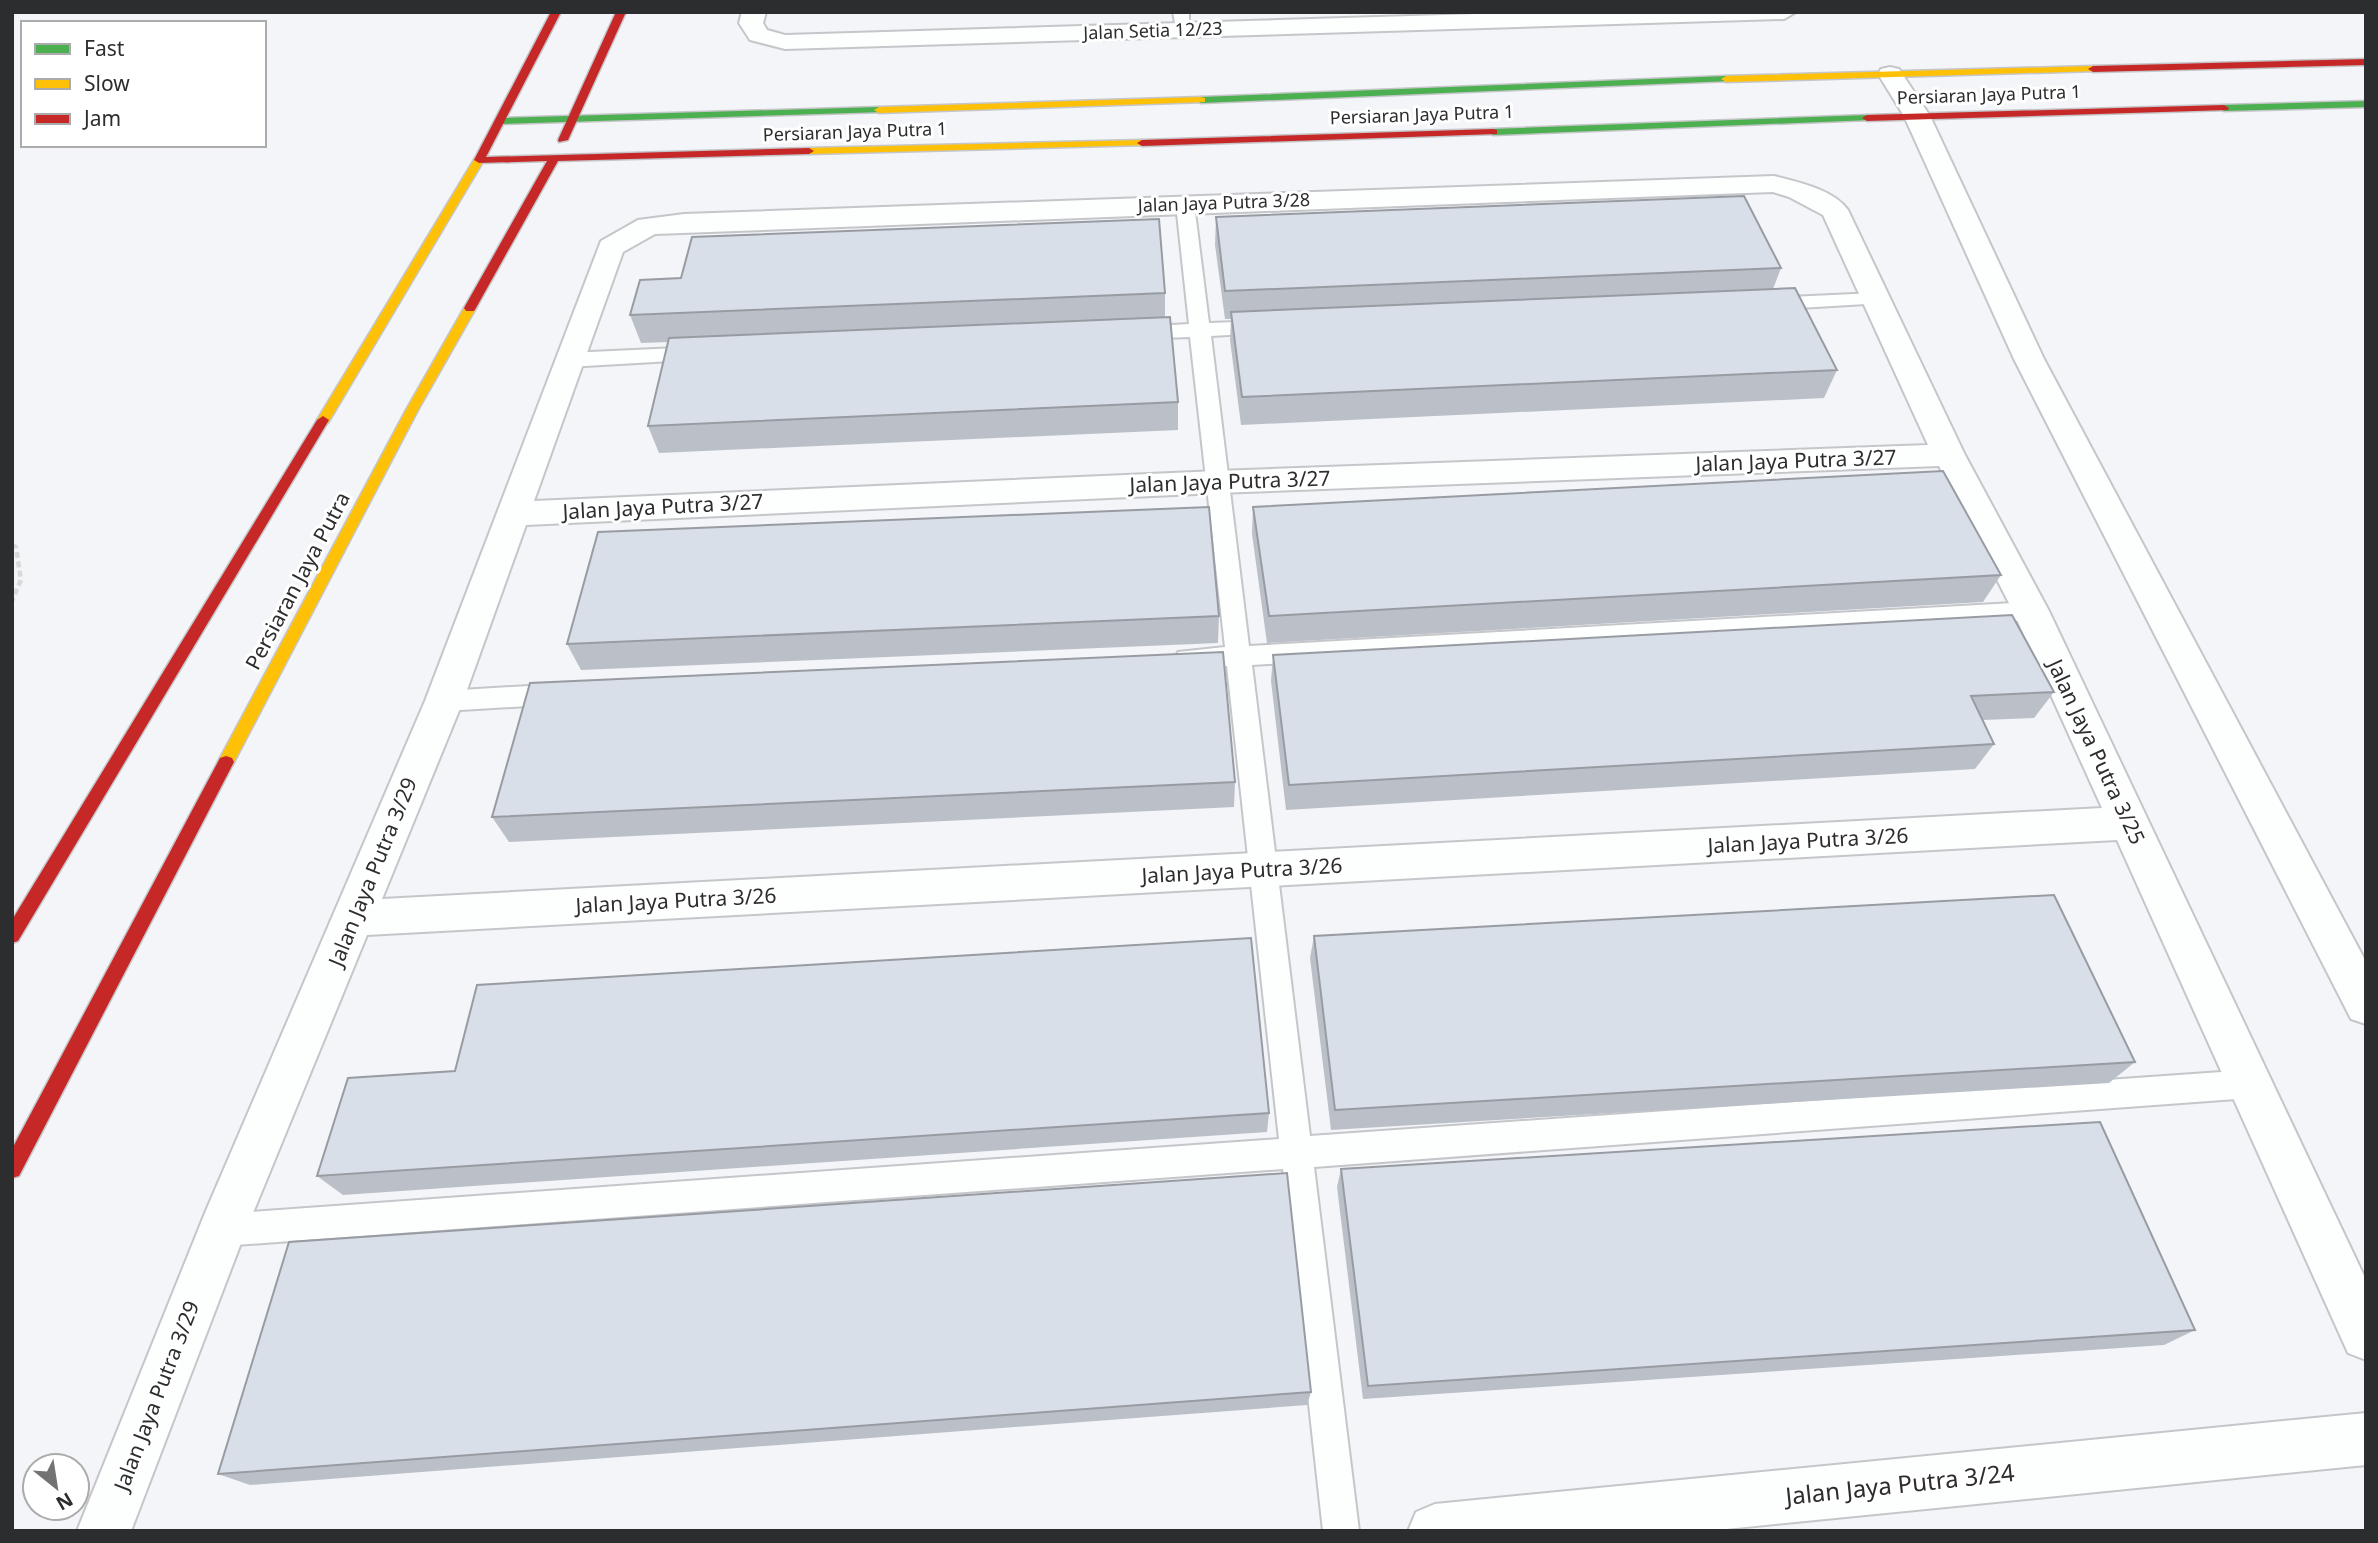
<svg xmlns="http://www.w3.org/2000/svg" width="2378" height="1543" font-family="'Noto Sans',sans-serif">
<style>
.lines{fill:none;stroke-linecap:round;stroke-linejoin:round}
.lane-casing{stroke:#c5c6c9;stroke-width:4}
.street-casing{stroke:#c5c6c9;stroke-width:4}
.fast-casing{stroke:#c5c6c9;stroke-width:3}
.slow-casing{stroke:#c5c6c9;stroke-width:3}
.jam-casing{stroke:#c5c6c9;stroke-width:3}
.path{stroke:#d9d9d9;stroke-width:4.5;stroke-dasharray:6 3.5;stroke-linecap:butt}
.lane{fill:#fdfefe;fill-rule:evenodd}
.street{fill:#fdfefe;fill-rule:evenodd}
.fast{fill:#4caf50;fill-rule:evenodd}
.slow{fill:#ffc107;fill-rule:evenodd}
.jam{fill:#c62828;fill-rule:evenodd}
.wall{fill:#bbc0c8}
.building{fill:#d9dfe8;stroke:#989ca2;stroke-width:2}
.labels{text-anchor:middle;stroke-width:6;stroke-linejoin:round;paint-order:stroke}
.far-street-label{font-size:18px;fill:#2c2d2f;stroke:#fff}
.street-label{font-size:21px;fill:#2c2d2f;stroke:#fff}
.near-street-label{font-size:24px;fill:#2c2d2f;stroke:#fff}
</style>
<rect width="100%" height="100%" fill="#f3f5f8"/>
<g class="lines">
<g class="lane-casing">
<path id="lane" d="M1173 12H1189V33H1177Z
M1185 198 1194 204 1209 323 1265 321 1275 327 1265 333 1211 336 1249 646 2031 602 2040 605 2043 611 2040 617 2031 620 1252 665 1310 1136 2250 1070 2261 1074 2265 1084 2261 1094 2250 1098 1314 1167 1359 1531H1323L1283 1169 222 1246 211 1241 206 1230 211 1219 222 1214 1279 1139 1227 666 1187 668 1178 666 1175 659 1178 652 1225 647 1190 337 1136 339 1126 333 1136 327 1189 324 1176 204Z
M1876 293 1883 295 1886 299 1883 303 1765 310 1755 304 1765 298Z
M699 347 709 354 706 359 568 367 558 360 568 353Z
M562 684 571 687 575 694 571 701 562 704 444 711 435 708 431 701 435 694 444 691Z"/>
</g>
<g class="street-casing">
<path id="street" d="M742 12H766L763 23 767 30 785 35 1540 12H1796L1784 19 785 49 750 40 739 23Z
M1890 67 1899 69 1930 116 2044 359 2366 962V1024L2351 1019 2014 359 1904 116 1878 74 1881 69Z
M1774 176C1797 182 1833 189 1848 210L1965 455 2049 611 2366 1280V1360L2348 1353 2117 840 367 935 246 1230 131 1531H77L205 1213 425 701 601 241 638 220 684 214ZM1773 192 1789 197 1823 215 1928 445 1218 471 534 501 623 252 655 234ZM1939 466 2013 611 2102 808 382 899 463 701 526 525 1218 493Z
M2366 1413V1465L1706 1531H1408L1416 1512 1435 1504Z"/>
</g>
<g class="fast-casing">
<path id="fast" d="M1726 76 1731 79 1730 81 1201 103 1196 100 1201 97Z
M2366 101V107L2224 111 2219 108 2224 105Z
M879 107 884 110 883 112 500 124 495 121 500 118Z
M1867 115 1871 116V120L1493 135 1488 132 1493 129Z"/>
</g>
<g class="slow-casing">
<path id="slow" d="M2093 66 2097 67V71L1726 82 1721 79 1726 76Z
M1201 97 1205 98V102L879 113 874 110 879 107Z
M1142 140 1147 143 1146 145 809 154 804 151 809 148Z
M475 158 484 160 328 423H318L317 420Z
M470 304 476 308 418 410 232 766H220L218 762 220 758 406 410 464 308Z"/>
</g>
<g class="jam-casing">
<path id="jam" d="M551 12H561L486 157 809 148 814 151 809 154 558 161 476 308 474 311H466L464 308 547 161 479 163 474 160Z
M616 12H626L568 140 559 142 558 140Z
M2366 59V65L2093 72 2088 69 2093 66Z
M2224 105 2229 108 2228 110 1867 121 1862 118 1867 115Z
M1493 129 1497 130V134L1142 146 1137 143 1142 140Z
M323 416 329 420 18 941 12 943V920L317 420Z
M226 756 232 758 234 762 19 1176 12 1178V1149L220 758Z"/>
</g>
<path class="path" d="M12 545 16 547 21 580 12 601"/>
<use href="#lane" class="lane"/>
<use href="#street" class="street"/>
<use href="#fast" class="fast"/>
<use href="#slow" class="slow"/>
<use href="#jam" class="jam"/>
</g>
<path class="wall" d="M1216 217 1781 268 1773 289 1837 370 1824 398 1241 425 1230 340 1231 319H1225L1215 245Z
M1165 293V317L1178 402V430L659 453 648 426 669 342 641 343 630 315Z
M1253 507 2001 575 1983 602 1267 643 1252 534Z
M1219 616 1218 643 581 670 567 644Z
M1273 655 2054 692 2034 718 1983 720 1994 744 1975 769 1286 810 1271 681Z
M1235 782 1234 807 509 842 492 817Z
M1314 936 2135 1062 2109 1083 1331 1130 1310 958Z
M1269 1113 1267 1132 343 1195 317 1176Z
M1341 1169 2195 1330 2164 1345 1363 1399 1337 1187Z
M1311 1392 1307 1405 250 1485 218 1474Z"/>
<path class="building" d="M1744 196 1781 268 1225 291 1216 217Z
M1159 219 1165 293 630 315 640 280 681 278 692 237Z
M1795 288 1837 370 1242 397 1231 312Z
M1170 317 1178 402 648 426 669 338Z
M1943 471 2001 575 1269 616 1253 507Z
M1209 507 1219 616 567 644 598 532Z
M2012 615 2054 692 1971 696 1994 744 1289 785 1273 655Z
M1223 652 1235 782 492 817 530 683Z
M2054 895 2135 1062 1335 1110 1314 936Z
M1251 938 1269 1113 317 1176 348 1078 455 1071 477 985Z
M2100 1122 2195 1330 1368 1386 1341 1169Z
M1287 1173 1311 1392 218 1474 289 1242Z"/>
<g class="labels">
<g class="far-street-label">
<text transform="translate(1153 31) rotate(-2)" y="6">Jalan Setia 12/23</text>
<text transform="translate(1989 95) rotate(-2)" y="6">Persiaran Jaya Putra 1</text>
<text transform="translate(1422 115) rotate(-2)" y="6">Persiaran Jaya Putra 1</text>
<text transform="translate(855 132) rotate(-2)" y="6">Persiaran Jaya Putra 1</text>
<text transform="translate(1224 203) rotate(-2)" y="6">Jalan Jaya Putra 3/28</text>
</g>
<g class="street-label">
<text transform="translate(1796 461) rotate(-2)" y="7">Jalan Jaya Putra 3/27</text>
<text transform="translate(1230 482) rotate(-2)" y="7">Jalan Jaya Putra 3/27</text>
<text transform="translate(663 507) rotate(-3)" y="7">Jalan Jaya Putra 3/27</text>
<text transform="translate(298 581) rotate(-62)" y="7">Persiaran Jaya Putra</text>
<text transform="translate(2096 752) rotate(65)" y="7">Jalan Jaya Putra 3/25</text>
<text transform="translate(1808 841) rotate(-3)" y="7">Jalan Jaya Putra 3/26</text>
<text transform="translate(1242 871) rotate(-3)" y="7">Jalan Jaya Putra 3/26</text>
<text transform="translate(373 872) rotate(-68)" y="7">Jalan Jaya Putra 3/29</text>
<text transform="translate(676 901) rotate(-3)" y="7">Jalan Jaya Putra 3/26</text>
<text transform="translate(157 1396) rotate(-69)" y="7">Jalan Jaya Putra 3/29</text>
</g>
<g class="near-street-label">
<text transform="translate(1900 1485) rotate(-6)" y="8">Jalan Jaya Putra 3/24</text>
</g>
</g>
<rect width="2378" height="1543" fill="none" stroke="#2c2d2f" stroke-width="28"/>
<rect x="21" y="21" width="245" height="126" fill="#ffffff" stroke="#ababac" stroke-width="2"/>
<rect x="35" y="44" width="35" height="10" fill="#4caf50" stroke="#ababac" stroke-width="2"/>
<text x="84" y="56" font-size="21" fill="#2c2d2f">Fast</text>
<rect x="35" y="79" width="35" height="10" fill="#ffc107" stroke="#ababac" stroke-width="2"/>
<text x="84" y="91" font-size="21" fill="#2c2d2f">Slow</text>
<rect x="35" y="114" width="35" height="10" fill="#c62828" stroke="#ababac" stroke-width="2"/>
<text x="84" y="126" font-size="21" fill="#2c2d2f">Jam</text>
<g transform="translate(56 1487) rotate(150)"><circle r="33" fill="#ffffff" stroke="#ababac" stroke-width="2"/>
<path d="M0-5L12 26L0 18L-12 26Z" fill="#727375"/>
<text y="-10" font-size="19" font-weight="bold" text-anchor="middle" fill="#2c2d2f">N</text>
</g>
</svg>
